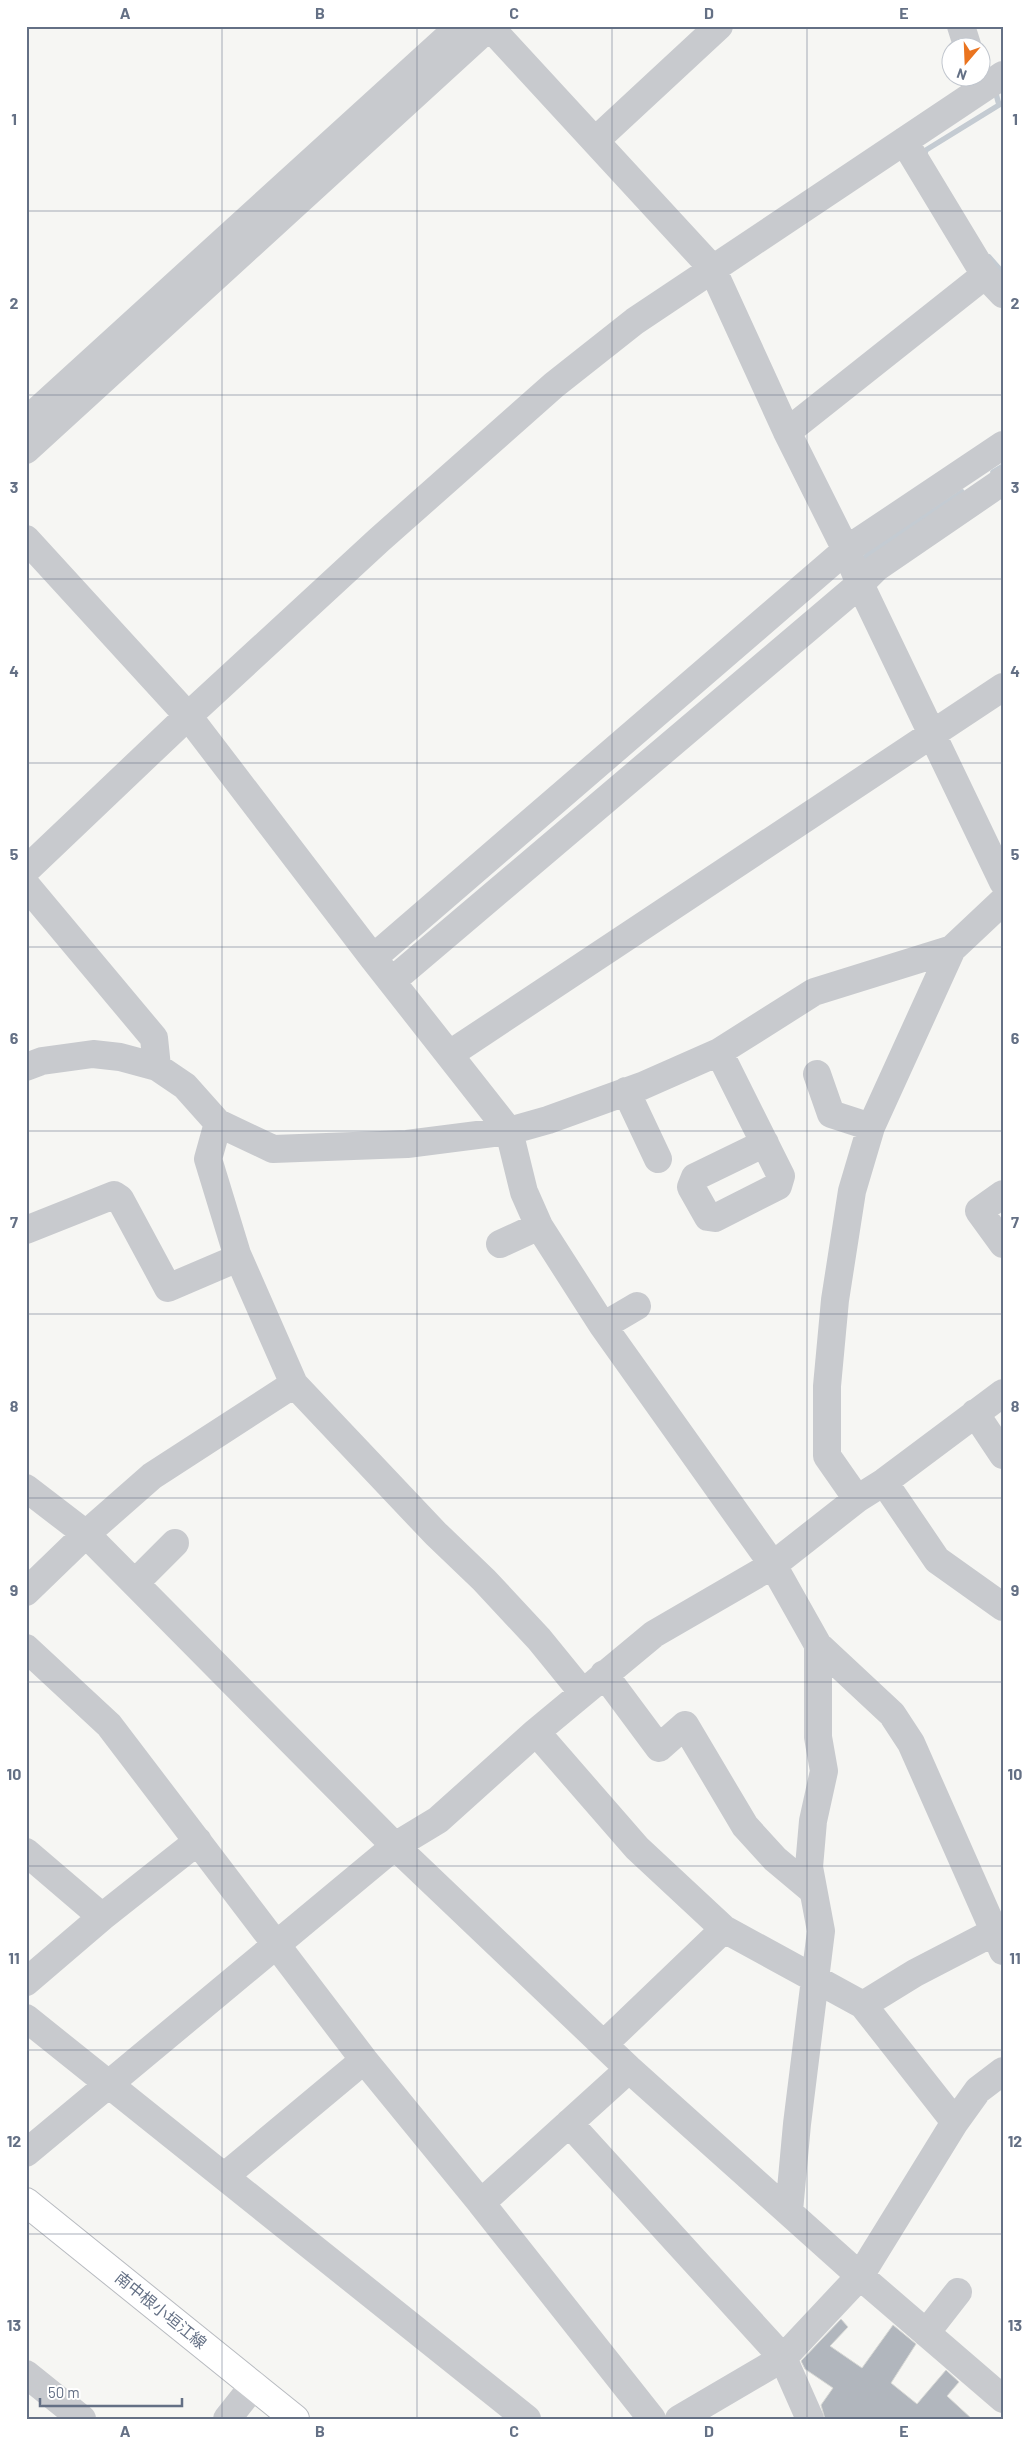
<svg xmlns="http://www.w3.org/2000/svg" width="1029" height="2445" font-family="Barlow,'Noto Sans JP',sans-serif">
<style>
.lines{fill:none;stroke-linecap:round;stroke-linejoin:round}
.stream{stroke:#c4cbd2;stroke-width:5.5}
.building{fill:#b1b6bd;stroke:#d7d8d5}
.major-casing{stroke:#b8bbc0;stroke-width:30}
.minor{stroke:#c8cace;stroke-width:28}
.major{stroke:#fff;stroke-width:28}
.grid{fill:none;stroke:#647085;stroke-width:1;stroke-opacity:0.55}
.labels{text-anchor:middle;stroke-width:5;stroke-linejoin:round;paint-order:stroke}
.street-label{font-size:16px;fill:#647085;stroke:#fff}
.neatline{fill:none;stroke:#647085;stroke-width:2}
.grid-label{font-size:16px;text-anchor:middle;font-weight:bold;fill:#647085}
</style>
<rect width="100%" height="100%" fill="#f6f6f3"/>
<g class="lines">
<path class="stream" d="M982 50 989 75
M924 156 926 150 999 105 995 90
M989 257 1003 273
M993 472 1003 466
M859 564 868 554 962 492"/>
</g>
<path class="building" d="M841 2319 848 2327 830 2346 862 2368 893 2325 916 2344 891 2383 917 2404 946 2370 959 2382 947 2396 972 2419H825L821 2405 833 2388 805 2369 801 2361Z"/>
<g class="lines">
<g class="major-casing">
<path id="major" d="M26 2202 295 2419"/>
</g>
<path class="minor" d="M489 26 712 268 787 432 846 550 860 584 1003 882
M961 26 968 48
M595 141 719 26
M904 141 985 275 1003 294
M26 421 460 26
M787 432 985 275
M26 450 490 26
M26 539 188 716 373 958 509 1131 407 1144 273 1149 218 1123 185 1086 157 1067 120 1057 93 1054 42 1061 26 1067
M26 870 188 716 379 540 554 385 635 321 1003 75
M26 885 154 1038 157 1067
M1003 901 952 949 814 992 719 1052 642 1086 548 1120 509 1131 524 1192 539 1226 603 1326 773 1565 818 1645 892 1714 911 1743 1003 1951
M373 958 846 550 1003 445
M392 981 860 584 876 568 1003 481
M719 1052 781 1176 778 1186 715 1218 708 1217 691 1187 695 1177 765 1143
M450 1054 1003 687
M817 1074 831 1114 871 1127
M626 1091 658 1159
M218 1123 208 1159 237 1254 294 1384 436 1534 484 1580 539 1639 583 1693
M1003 1194 979 1211 1003 1244
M26 1230 114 1195 120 1199 168 1288 238 1258
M500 1244 539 1226
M603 1326 637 1306
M975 1413 1003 1455
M884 1482 937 1560 1003 1607
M26 1488 86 1534 395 1846 629 2069 860 2276 1003 2399
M857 1499 827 1456V1386L835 1300 852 1191 871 1127 952 949
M135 1583 175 1543
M26 1592 86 1534 152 1476 294 1384
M26 1648 109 1725 364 2060 481 2203
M604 1674 659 1748 685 1725 745 1826 775 1859 812 1890
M536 1732 637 1848 724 1929 863 2005 955 2122
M26 1852 102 1917
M26 1982 102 1917 198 1841
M863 2005 915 1973 994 1932
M26 2018 527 2419
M604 2044 724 1929
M629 2069 481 2203 652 2419
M569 2123 783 2358 810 2419
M26 2153 395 1846 438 1820 536 1732 654 1634 773 1565 857 1499 884 1482 1003 1393
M225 2176 364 2060
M789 2211 797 2124 821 1931 809 1867 813 1821 824 1771 818 1737V1645
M926 2333 958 2292
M26 2374 82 2419
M227 2419 254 2385
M679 2419 783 2358 860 2276 955 2122 978 2090 1003 2071"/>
<use href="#major" class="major"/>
</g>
<path class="grid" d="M222 26V2419M417 26V2419M612 26V2419M807 26V2419M26 211H1003M26 395H1003M26 579H1003M26 763H1003M26 947H1003M26 1131H1003M26 1314H1003M26 1498H1003M26 1682H1003M26 1866H1003M26 2050H1003M26 2234H1003"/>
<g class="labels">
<g class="street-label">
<text transform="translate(161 2310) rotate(39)" y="6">南中根小垣江線</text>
</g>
</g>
<rect width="1029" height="2445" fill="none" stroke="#ffffff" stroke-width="55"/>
<g transform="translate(966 62) rotate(199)"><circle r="24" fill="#ffffff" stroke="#c1c6ce"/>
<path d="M0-4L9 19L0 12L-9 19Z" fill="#ea741f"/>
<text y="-8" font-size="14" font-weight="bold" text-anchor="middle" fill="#647085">N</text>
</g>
<path d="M40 2398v8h142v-8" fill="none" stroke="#647085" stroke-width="2.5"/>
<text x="48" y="2398" font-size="15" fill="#647085" stroke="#ffffff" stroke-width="4" paint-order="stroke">50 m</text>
<rect x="28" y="28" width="974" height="2390" class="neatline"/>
<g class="grid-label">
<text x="125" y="19">A</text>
<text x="320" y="19">B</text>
<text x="514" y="19">C</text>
<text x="709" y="19">D</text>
<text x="904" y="19">E</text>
<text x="14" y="125">1</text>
<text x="1015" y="125">1</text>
<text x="14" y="309">2</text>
<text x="1015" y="309">2</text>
<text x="14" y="493">3</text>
<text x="1015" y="493">3</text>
<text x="14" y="677">4</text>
<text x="1015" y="677">4</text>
<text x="14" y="860">5</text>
<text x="1015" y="860">5</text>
<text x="14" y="1044">6</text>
<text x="1015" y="1044">6</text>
<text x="14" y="1228">7</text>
<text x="1015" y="1228">7</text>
<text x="14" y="1412">8</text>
<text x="1015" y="1412">8</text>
<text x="14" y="1596">9</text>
<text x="1015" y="1596">9</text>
<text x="14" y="1780">10</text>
<text x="1015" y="1780">10</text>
<text x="14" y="1964">11</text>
<text x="1015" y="1964">11</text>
<text x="14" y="2147">12</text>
<text x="1015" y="2147">12</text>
<text x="14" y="2331">13</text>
<text x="1015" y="2331">13</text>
<text x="125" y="2437">A</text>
<text x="320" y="2437">B</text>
<text x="514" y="2437">C</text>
<text x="709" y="2437">D</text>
<text x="904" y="2437">E</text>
</g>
</svg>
